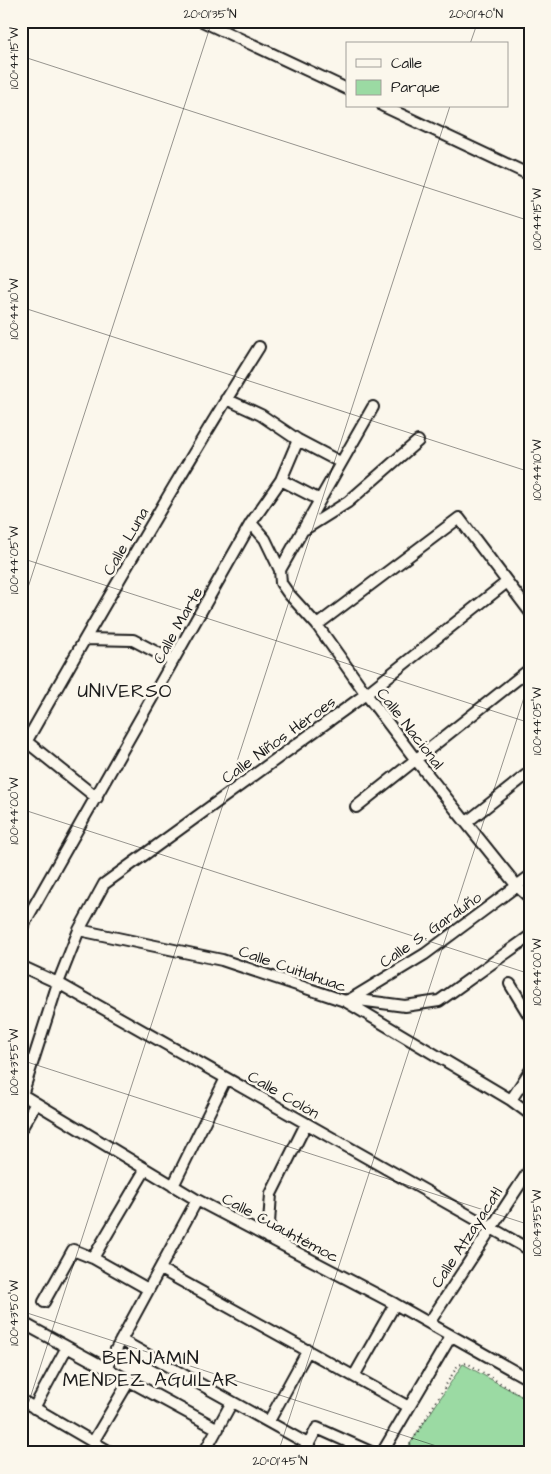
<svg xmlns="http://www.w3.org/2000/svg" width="551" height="1474" font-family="'Architects Daughter',sans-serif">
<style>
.park{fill:#9bdaa3;stroke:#5c7b60}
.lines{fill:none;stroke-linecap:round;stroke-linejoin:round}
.street-casing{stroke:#1c1c1c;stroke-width:14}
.path{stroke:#1c1c1c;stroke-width:2;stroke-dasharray:1 4;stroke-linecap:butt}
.street{stroke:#fbf7ec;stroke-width:10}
.ticks{fill:none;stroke:#1c1c1c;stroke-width:1;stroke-opacity:0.45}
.labels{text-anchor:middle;stroke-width:5;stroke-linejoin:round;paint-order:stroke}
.street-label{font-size:16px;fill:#1c1c1c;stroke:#fbf7ec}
.quarter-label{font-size:19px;letter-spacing:1px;fill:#1c1c1c;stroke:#fbf7ec}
.neatline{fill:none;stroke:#1c1c1c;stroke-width:2}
.ticks-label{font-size:12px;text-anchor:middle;fill:#1c1c1c}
</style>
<rect width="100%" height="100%" fill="#fbf7ec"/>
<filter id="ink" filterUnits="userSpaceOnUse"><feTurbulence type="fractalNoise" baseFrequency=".02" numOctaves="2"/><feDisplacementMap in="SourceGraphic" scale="10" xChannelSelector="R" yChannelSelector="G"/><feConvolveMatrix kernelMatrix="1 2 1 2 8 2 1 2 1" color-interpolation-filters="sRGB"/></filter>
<g filter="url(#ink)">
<path class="park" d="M463 1364 530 1401V1453H404Z"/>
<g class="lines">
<g class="street-casing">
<path id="street" d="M202 21 347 89
M383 106 530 175
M226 399 261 415 298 440 340 462
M281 480 320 500
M251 523 265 539 280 570 281 583 288 593 317 625 366 694 416 760 517 886 530 898
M305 529 348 502 418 441
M280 570 373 407
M317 625 459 518 530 612
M85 639 133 640 173 661
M27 742 97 798
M21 751C98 615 176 479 259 347
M356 807 530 669
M467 822 530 772
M21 929 251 523 281 480 298 440
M79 930 222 960 345 1001 511 1100 530 1114
M21 966 58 983 530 1250
M510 984 530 1017
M351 999 405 1006 439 1001 530 936
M345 1001 351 999 425 954 530 876
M21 1094 197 1200 395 1304 530 1380
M22 1095 58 983 79 930 104 884 366 694 507 582
M511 1100 530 1071
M21 1129 36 1103
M173 1186 226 1078
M268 1238 271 1194 306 1124
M93 1258 148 1289
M160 1269 409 1407
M44 1302 73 1250 93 1258 145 1170
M21 1322 218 1429
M429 1323 530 1169
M121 1340 308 1444
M106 1368 197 1200
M354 1376 395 1304
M21 1400 112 1453
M34 1408 67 1347
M269 1421 308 1350
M93 1442 129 1381
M204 1453 232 1402
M304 1453 317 1428 373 1453
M382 1453 451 1336"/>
</g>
<path class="path" d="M405 1453 458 1365 467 1363 530 1401"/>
<use href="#street" class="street"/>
</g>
</g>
<path class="ticks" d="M470 44 478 21M21 56 530 221M21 307 530 472M21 558 530 723M21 609 212 21M21 809 530 974M21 1060 530 1225M21 1311 458 1453M21 1426 450 106M278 1453 530 679"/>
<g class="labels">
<g class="street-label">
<text transform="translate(125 541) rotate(-60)" y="6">Calle Luna</text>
<text transform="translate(177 625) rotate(-61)" y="6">Calle Marte</text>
<text transform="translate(411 728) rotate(52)" y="6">Calle Nacional</text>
<text transform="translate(278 739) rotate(-36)" y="6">Calle Niños Héroes</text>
<text transform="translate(430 929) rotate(-35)" y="6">Calle S. Garduño</text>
<text transform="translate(293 968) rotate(19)" y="6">Calle Cuitlahuac</text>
<text transform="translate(284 1094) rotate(30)" y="6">Calle Colón</text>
<text transform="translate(281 1227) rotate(28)" y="6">Calle Cuauhtémoc</text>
<text transform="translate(466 1237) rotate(-57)" y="6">Calle Atzayacatl</text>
</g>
<g class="quarter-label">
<text x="125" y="697">UNIVERSO</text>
<text x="151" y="1364">BENJAMIN<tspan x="151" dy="22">MENDEZ AGUILAR</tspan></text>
</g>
</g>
<rect width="551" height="1474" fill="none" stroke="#fbf7ec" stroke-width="55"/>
<rect x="346" y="42" width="162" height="65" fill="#fbf7ec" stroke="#a29f99"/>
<rect x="356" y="59" width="25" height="8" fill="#fbf7ec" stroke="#a29f99"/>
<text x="391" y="68" font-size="15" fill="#1c1c1c">Calle</text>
<rect x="356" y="80" width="25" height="15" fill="#9bdaa3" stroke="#a29f99"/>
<text x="391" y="92" font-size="15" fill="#1c1c1c">Parque</text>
<rect x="28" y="28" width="496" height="1418" class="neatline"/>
<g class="ticks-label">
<text x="210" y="18">20°01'35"N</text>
<text x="476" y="18">20°01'40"N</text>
<text transform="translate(14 58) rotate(-90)" y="4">100°44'15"W</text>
<text transform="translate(537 219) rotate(-90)" y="4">100°44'15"W</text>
<text transform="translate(14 309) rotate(-90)" y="4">100°44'10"W</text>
<text transform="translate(537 470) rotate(-90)" y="4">100°44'10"W</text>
<text transform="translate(14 560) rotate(-90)" y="4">100°44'05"W</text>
<text transform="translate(537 721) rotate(-90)" y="4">100°44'05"W</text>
<text transform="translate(14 811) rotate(-90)" y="4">100°44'00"W</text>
<text transform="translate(537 972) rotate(-90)" y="4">100°44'00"W</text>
<text transform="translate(14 1062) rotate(-90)" y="4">100°43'55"W</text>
<text transform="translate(537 1223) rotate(-90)" y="4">100°43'55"W</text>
<text transform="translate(14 1313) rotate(-90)" y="4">100°43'50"W</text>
<text x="280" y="1465">20°01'45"N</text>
</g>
</svg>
